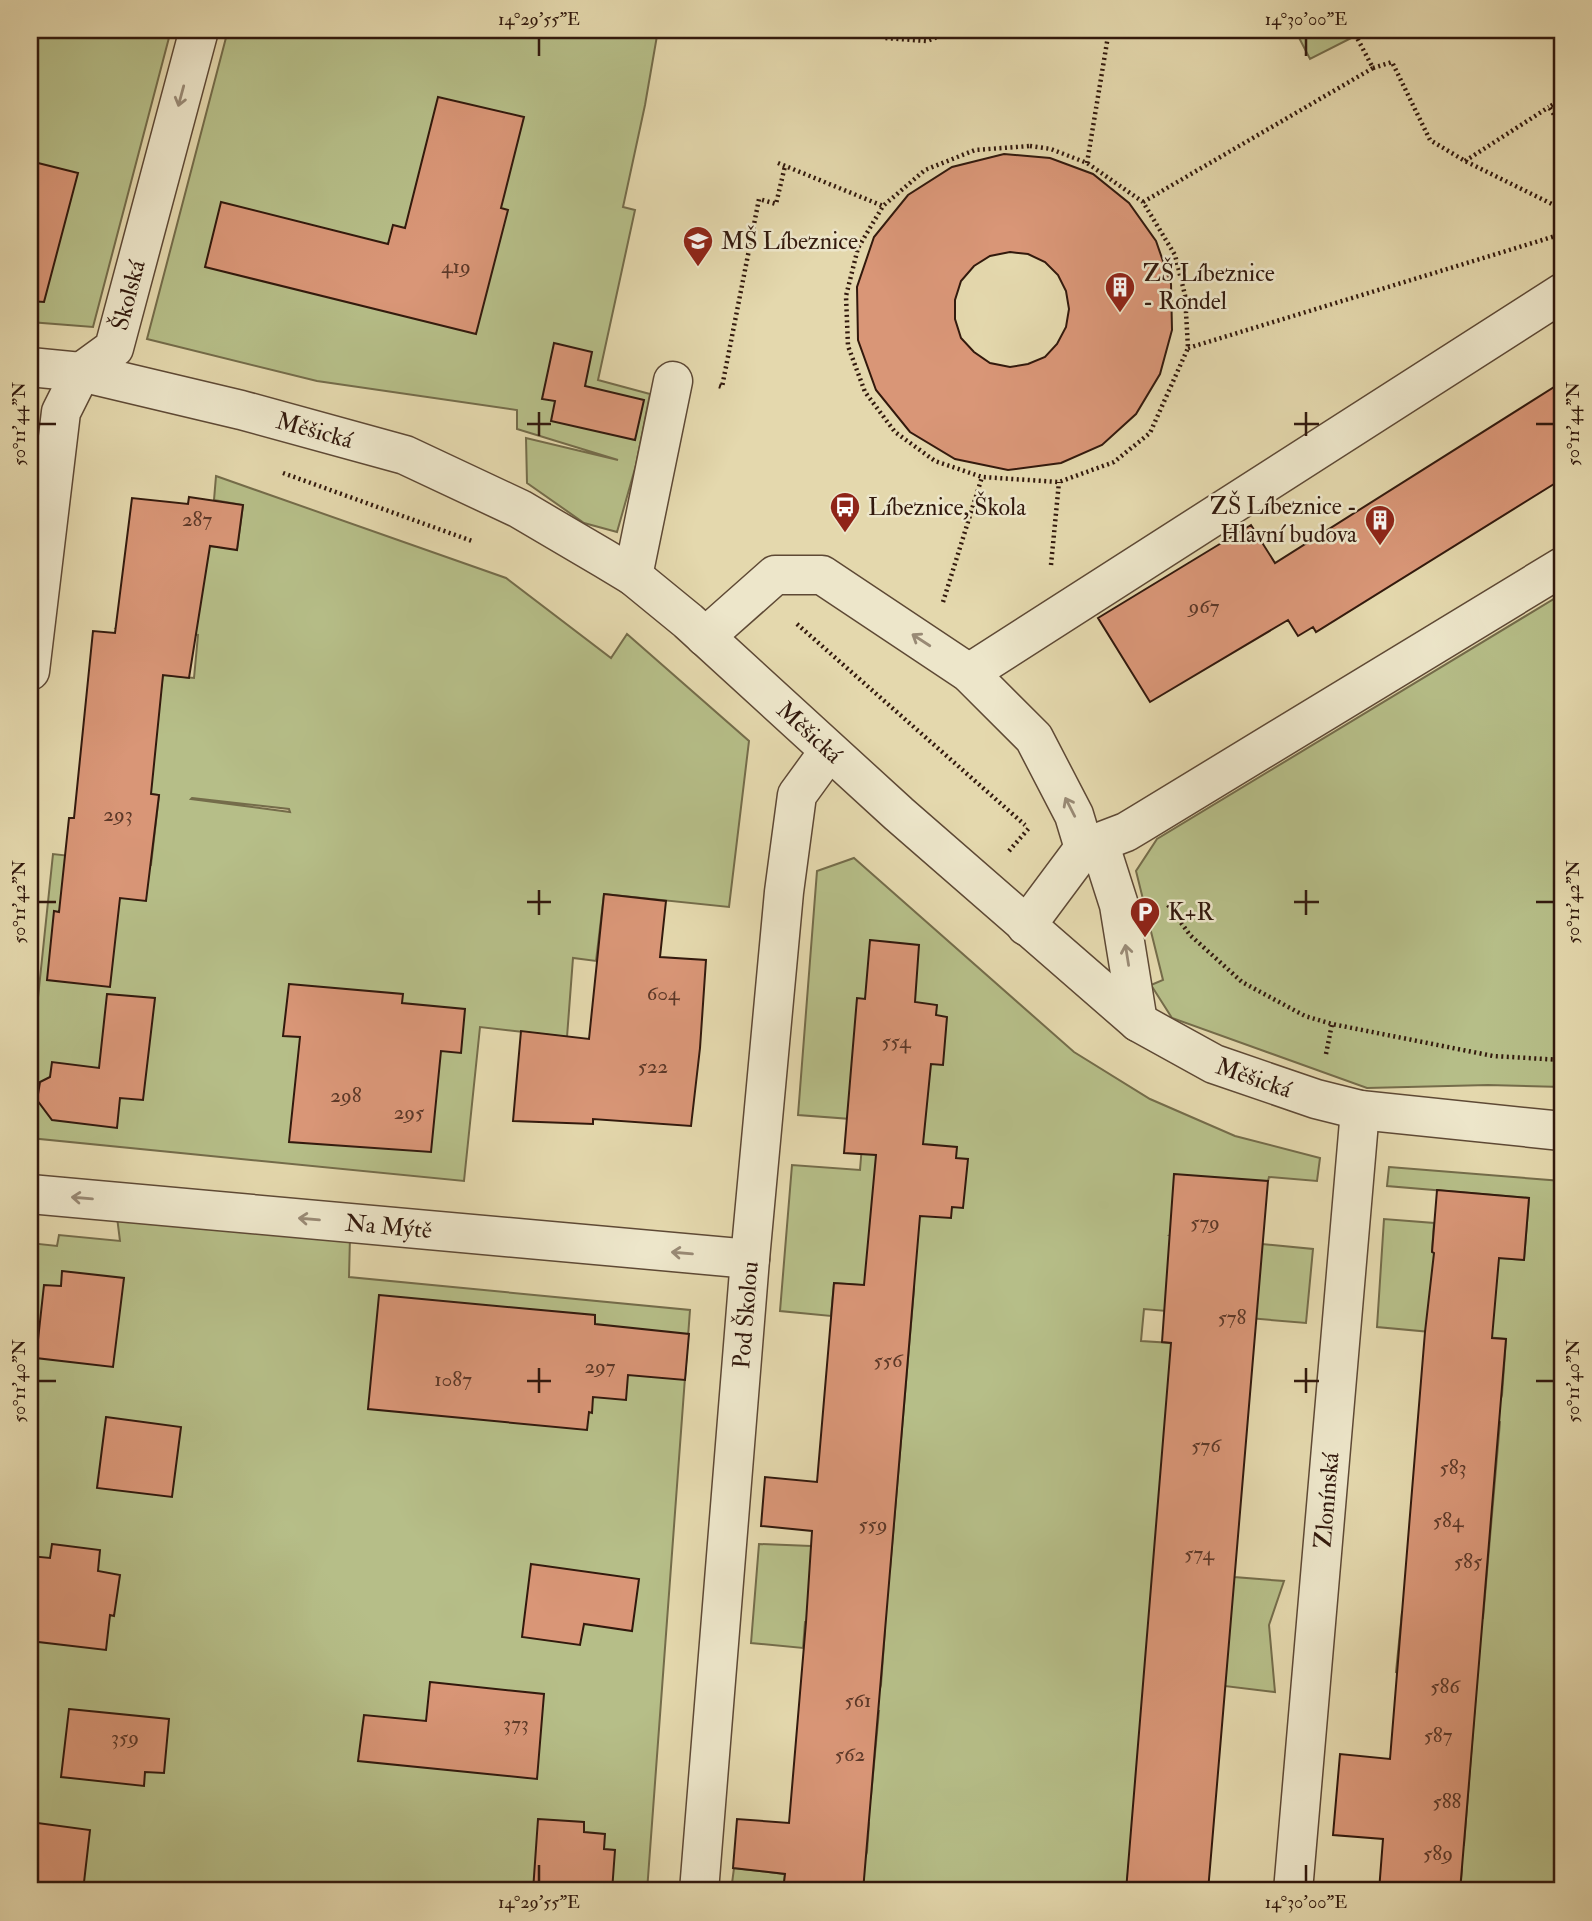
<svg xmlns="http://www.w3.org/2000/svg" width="1592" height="1921" font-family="'IM FELL Double Pica',serif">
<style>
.green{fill:#b6be88;stroke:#746c4a;stroke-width:2;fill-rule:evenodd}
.building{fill:#d99677;stroke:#32190d;stroke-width:2;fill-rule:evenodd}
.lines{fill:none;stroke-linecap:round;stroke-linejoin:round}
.minor-casing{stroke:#5e4935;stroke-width:41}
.path{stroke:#32190d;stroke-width:4.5;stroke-dasharray:2 3.5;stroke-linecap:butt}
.minor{stroke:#ede6ca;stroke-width:38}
.oneway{stroke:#998a75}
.ticks{fill:none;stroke:#32190d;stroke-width:2.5}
.labels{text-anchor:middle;stroke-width:5;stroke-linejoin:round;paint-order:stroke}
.number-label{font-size:21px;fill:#5c3828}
.poi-label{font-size:24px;fill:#32190d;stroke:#ede6ca;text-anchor:start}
.street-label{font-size:24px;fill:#32190d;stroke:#ede6ca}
.neatline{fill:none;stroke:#32190d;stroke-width:2.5}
.ticks-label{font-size:18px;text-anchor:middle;fill:#32190d}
</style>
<rect width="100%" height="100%" fill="#e4d8ad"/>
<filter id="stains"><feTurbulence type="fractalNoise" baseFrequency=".00286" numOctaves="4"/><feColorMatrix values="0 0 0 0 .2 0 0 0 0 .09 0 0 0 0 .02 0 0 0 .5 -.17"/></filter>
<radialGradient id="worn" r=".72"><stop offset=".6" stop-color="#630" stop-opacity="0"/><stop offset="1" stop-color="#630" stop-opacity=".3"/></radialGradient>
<path class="green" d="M30 30H171L93 327 30 322Z
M228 30H658L645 105 623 207 635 210 598 380 650 394 636 465 617 532 584 523 527 483 526 438 618 460 517 429V410L317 381 147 339Z
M1295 30H1367L1310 59Z
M216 476 506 578 611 658 627 634 749 741 729 907 604 894 596 961 573 958 567 1037 480 1027 464 1181 30 1138V1074L53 854 151 865 159 795 146 793 163 675 194 678 198 635 116 628 210 546 237 549 243 505 214 500ZM192 798 289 809 290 812 191 799Z
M1562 594V1087L1488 1085 1367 1088 1172 1018 1151 985 1163 980 1136 871 1157 839Z
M854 858 1074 1052 1150 1099 1235 1136 1320 1158 1317 1181 1269 1177 1268 1181 1170 1235 1313 1249 1306 1323 1144 1309 1141 1341 1172 1343 1234 1577 1284 1581 1269 1625 1275 1692 1225 1686 1131 1844 1126 1891H863L864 1878 859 1877 867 1852 869 1823 864 1822 871 1796 879 1711H873L881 1685 885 1629 805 1622 803 1648 751 1643 759 1544 811 1546 890 1569 914 1289 834 1283 831 1316 780 1311 792 1165 860 1170 864 1120 798 1115 817 871Z
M1389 1167 1562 1181V1891H1460L1462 1870 1458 1846 1464 1845 1477 1678 1396 1672 1402 1612 1483 1618 1500 1422 1494 1421 1502 1395 1506 1339 1377 1327 1384 1219 1434 1223 1432 1251 1434 1253 1524 1260 1529 1198 1387 1186Z
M117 1217 350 1237 349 1277 690 1310 647 1891H30V1243L57 1246 59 1235 120 1241Z
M734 1868 785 1874 783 1891H731Z"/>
<path class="building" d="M438 97 524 117 501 208 508 210 476 334 205 267 221 202 388 244 393 225 405 228Z
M1004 154 1050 158 1093 174 1129 203 1156 241 1171 284 1172 330 1160 374 1136 414 1102 445 1061 463 1008 470 955 459 910 432 876 390 858 340 857 287 874 237 908 195 952 167ZM1010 252 1028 254 1045 262 1058 275 1066 291 1069 309 1066 327 1057 344 1045 357 1028 364 1010 367 990 363 974 352 961 338 955 319V300L961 281 974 266 990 256Z
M30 161 78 173 44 302 30 301Z
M554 343 592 352 585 386 644 400 635 440 551 421 555 401 542 399Z
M1562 382V479L1316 632 1313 627 1298 636 1288 620 1150 702 1098 618 1251 525 1275 563Z
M189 497 243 505 237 550 210 546 189 678 163 675 151 794 159 795 146 901 120 898 110 987 47 980 54 911 59 912 69 818H74L93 631 115 633 132 498 188 504Z
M604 894 666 901 660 957 706 960 700 1048 691 1126 593 1119V1124L513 1121 521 1031 589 1039Z
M870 940 919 945 915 1002 937 1005 936 1015 947 1017 943 1065 931 1064 923 1144 957 1147 956 1158 968 1159 963 1208 952 1207 951 1218 920 1216 863 1891H783L785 1874 733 1868 737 1819 789 1823 806 1622 812 1531 761 1526 765 1477 817 1482 834 1283 864 1285 876 1155 844 1153 857 998 865 999Z
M289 984 403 994 402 1003 465 1009 461 1053 441 1051 431 1152 289 1142 300 1037 283 1036Z
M107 994 155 998 143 1100 120 1098 117 1128 52 1120 37 1100 40 1082 50 1077 52 1062 99 1068Z
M1174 1174 1268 1181 1208 1891H1126L1171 1343 1162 1342Z
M1437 1190 1529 1198 1524 1260 1499 1258 1492 1338 1506 1339 1460 1891H1379L1383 1839 1333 1835 1340 1754 1390 1759 1425 1332 1434 1253 1432 1252Z
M62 1271 124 1278 113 1367 36 1358 44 1285 61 1286Z
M379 1295 595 1315V1324L689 1334 685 1380 628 1375 626 1400 593 1397 592 1413 589 1412 587 1430 368 1409Z
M106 1417 181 1427 172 1497 97 1488Z
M52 1544 100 1550 98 1571 120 1575 114 1616 110 1615 106 1650 30 1641V1556L50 1558Z
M531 1564 639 1579 632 1631 584 1624 580 1645 522 1637Z
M430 1682 544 1694 537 1779 358 1761 364 1715 426 1721Z
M69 1709 169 1719 164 1773 145 1772 144 1786 61 1777Z
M538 1819 584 1822V1832L605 1834 604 1849 615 1850 612 1891H533Z
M30 1822 90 1830 83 1891H30Z"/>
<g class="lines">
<g class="minor-casing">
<g id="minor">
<path id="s1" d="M30 367 81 372 241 410 405 455 520 509 605 559 633 576 688 621 899 814 1138 1022 1214 1064 1316 1099 1360 1110 1562 1131"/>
<path d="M633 576 673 381"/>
<path d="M705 637 775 575H822L969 673 1034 738 1074 815 1084 848 1026 926"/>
<path id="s2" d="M30 671 61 412 81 372 114 348 199 30"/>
<path d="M969 673 1562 293"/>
<path d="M1084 848 1126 832 1141 823 1562 567"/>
<path d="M1084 848 1104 858 1119 905 1138 1022"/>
<path id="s3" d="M30 1194 750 1259"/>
<path id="s4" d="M699 1891 750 1259 784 892 797 795 829 751"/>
<path id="s5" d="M1293 1891 1360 1110"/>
</g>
</g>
<path class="path" d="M865 30 885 38 927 41 956 30
M1373 68 1392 62 1430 140 1465 161 1562 209
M1562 99 1549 107 1562 127
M1030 146 1051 149 1087 163 1143 202 1175 255 1185 295 1188 348 1150 433 1114 462 1059 482 982 477 935 461 895 432 865 392 848 346 846 296 858 248 883 206 925 170 975 150Z
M1465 161 1549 107
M778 163 883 206
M1087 163 1109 30
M1143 202 1373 68 1356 36
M1188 348 1562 234
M719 386 722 387 759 199 776 204 785 166
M283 473 472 541
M1051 565 1059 482
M943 602 982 477
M797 624 1025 825
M1009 851 1029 828
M1168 905 1190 935 1242 982 1305 1016 1332 1024 1493 1056 1562 1060
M1326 1054 1332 1024"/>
<use href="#minor" class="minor"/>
</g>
<defs><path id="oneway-shaft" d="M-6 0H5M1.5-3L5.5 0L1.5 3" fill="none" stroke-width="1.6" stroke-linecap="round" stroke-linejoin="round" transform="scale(1.75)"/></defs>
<g class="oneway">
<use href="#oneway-shaft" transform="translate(181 96) rotate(105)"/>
<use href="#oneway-shaft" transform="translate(921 640) rotate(-147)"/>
<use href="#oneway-shaft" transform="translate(1070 807) rotate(-117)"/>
<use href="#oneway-shaft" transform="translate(1127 955) rotate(-99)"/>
<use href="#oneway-shaft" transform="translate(82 1198) rotate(-175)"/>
<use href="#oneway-shaft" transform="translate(309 1219) rotate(-175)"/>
<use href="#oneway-shaft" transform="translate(682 1253) rotate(-175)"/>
</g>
<path class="ticks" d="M539 38V56M1306 38V56M539 412V436M1306 412V436M38 424H56M527 424H551M1294 424H1319M1536 424H1554M539 890V915M1306 890V915M38 902H56M527 902H551M1294 902H1319M1536 902H1554M539 1368V1393M1306 1368V1393M38 1381H56M527 1381H551M1294 1381H1319M1536 1381H1554M539 1865V1882M1306 1865V1882"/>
<defs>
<g id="school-pin" transform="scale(1.575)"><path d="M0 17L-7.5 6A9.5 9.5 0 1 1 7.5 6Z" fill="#8f2418" stroke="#ede6ca"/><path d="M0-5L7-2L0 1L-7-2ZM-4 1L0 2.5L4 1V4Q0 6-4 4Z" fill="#fff"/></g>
<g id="building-pin" transform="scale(1.575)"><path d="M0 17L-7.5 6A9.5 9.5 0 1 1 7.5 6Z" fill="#8f2418" stroke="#ede6ca"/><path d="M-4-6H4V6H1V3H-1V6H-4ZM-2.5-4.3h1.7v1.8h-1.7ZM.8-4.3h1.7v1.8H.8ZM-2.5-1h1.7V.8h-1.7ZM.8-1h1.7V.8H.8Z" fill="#fff"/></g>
<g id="bus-pin" transform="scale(1.575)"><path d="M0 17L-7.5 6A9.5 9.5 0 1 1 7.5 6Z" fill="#8f2418" stroke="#ede6ca"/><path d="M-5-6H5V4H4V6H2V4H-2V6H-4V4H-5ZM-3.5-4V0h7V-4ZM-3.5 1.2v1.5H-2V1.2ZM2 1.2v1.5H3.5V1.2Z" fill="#fff"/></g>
<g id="parking-pin" transform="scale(1.575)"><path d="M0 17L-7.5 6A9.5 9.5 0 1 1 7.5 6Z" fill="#8f2418" stroke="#ede6ca"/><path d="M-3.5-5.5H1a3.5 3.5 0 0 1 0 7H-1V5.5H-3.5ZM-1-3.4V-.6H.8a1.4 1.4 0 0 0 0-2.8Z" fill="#fff"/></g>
</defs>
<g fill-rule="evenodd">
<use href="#school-pin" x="698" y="241"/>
<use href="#building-pin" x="1120" y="287"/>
<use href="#bus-pin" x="845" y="507"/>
<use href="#building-pin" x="1380" y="520"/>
<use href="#parking-pin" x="1145" y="912"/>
</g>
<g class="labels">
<g class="number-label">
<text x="456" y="273">419</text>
<text x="197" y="526">287</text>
<text x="1204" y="613">967</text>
<text x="118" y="821">293</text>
<text x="663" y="1000">604</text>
<text x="896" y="1048">554</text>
<text x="653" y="1073">522</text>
<text x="346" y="1102">298</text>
<text x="409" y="1119">295</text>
<text x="1205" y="1229">579</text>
<text x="1232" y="1324">578</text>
<text x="888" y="1367">556</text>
<text x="600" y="1373">297</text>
<text x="453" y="1386">1087</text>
<text x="1206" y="1452">576</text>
<text x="1453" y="1474">583</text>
<text x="1448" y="1527">584</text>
<text x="873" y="1531">559</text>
<text x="1199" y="1560">574</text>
<text x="1468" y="1568">585</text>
<text x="1445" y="1693">586</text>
<text x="858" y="1707">561</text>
<text x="516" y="1730">373</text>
<text x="1438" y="1742">587</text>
<text x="125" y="1744">359</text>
<text x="850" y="1761">562</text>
<text x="1447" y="1808">588</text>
<text x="1438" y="1860">589</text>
</g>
<g class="poi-label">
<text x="721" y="249">MŠ Líbeznice</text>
<text x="1143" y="281">ZŠ Líbeznice<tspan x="1143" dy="28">- Rondel</tspan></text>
<text x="1357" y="514" text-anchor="end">ZŠ Líbeznice -<tspan x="1357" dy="28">Hlavní budova</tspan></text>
<text x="868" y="515">Líbeznice, Škola</text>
<text x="1168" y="920">K+R</text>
</g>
<g class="street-label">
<text dy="8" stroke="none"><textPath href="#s2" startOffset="401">Školská</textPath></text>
<text dy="8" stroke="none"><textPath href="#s1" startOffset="292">Měšická</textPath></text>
<text dy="8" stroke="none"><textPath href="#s1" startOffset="880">Měšická</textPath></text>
<text dy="8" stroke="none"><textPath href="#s1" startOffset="1447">Měšická</textPath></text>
<text dy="8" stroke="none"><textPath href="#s3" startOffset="360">Na Mýtě</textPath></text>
<text dy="8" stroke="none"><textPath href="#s4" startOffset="578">Pod Školou</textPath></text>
<text dy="8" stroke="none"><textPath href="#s5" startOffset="392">Zlonínská</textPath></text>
</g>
</g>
<rect width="1592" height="1921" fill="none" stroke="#e4d8ad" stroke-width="77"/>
<rect x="38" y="38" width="1516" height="1844" class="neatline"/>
<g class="ticks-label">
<text x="539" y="25">14°29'55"E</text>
<text x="1306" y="25">14°30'00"E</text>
<text transform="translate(19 424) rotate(-90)" y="6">50°11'44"N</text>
<text transform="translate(1573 424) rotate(-90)" y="6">50°11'44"N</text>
<text transform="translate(19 902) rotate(-90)" y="6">50°11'42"N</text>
<text transform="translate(1573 902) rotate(-90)" y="6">50°11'42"N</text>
<text transform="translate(19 1381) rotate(-90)" y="6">50°11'40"N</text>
<text transform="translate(1573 1381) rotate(-90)" y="6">50°11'40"N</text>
<text x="539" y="1908">14°29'55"E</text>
<text x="1306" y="1908">14°30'00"E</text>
</g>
<rect width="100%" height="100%" filter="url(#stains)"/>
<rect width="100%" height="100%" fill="url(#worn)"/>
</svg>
